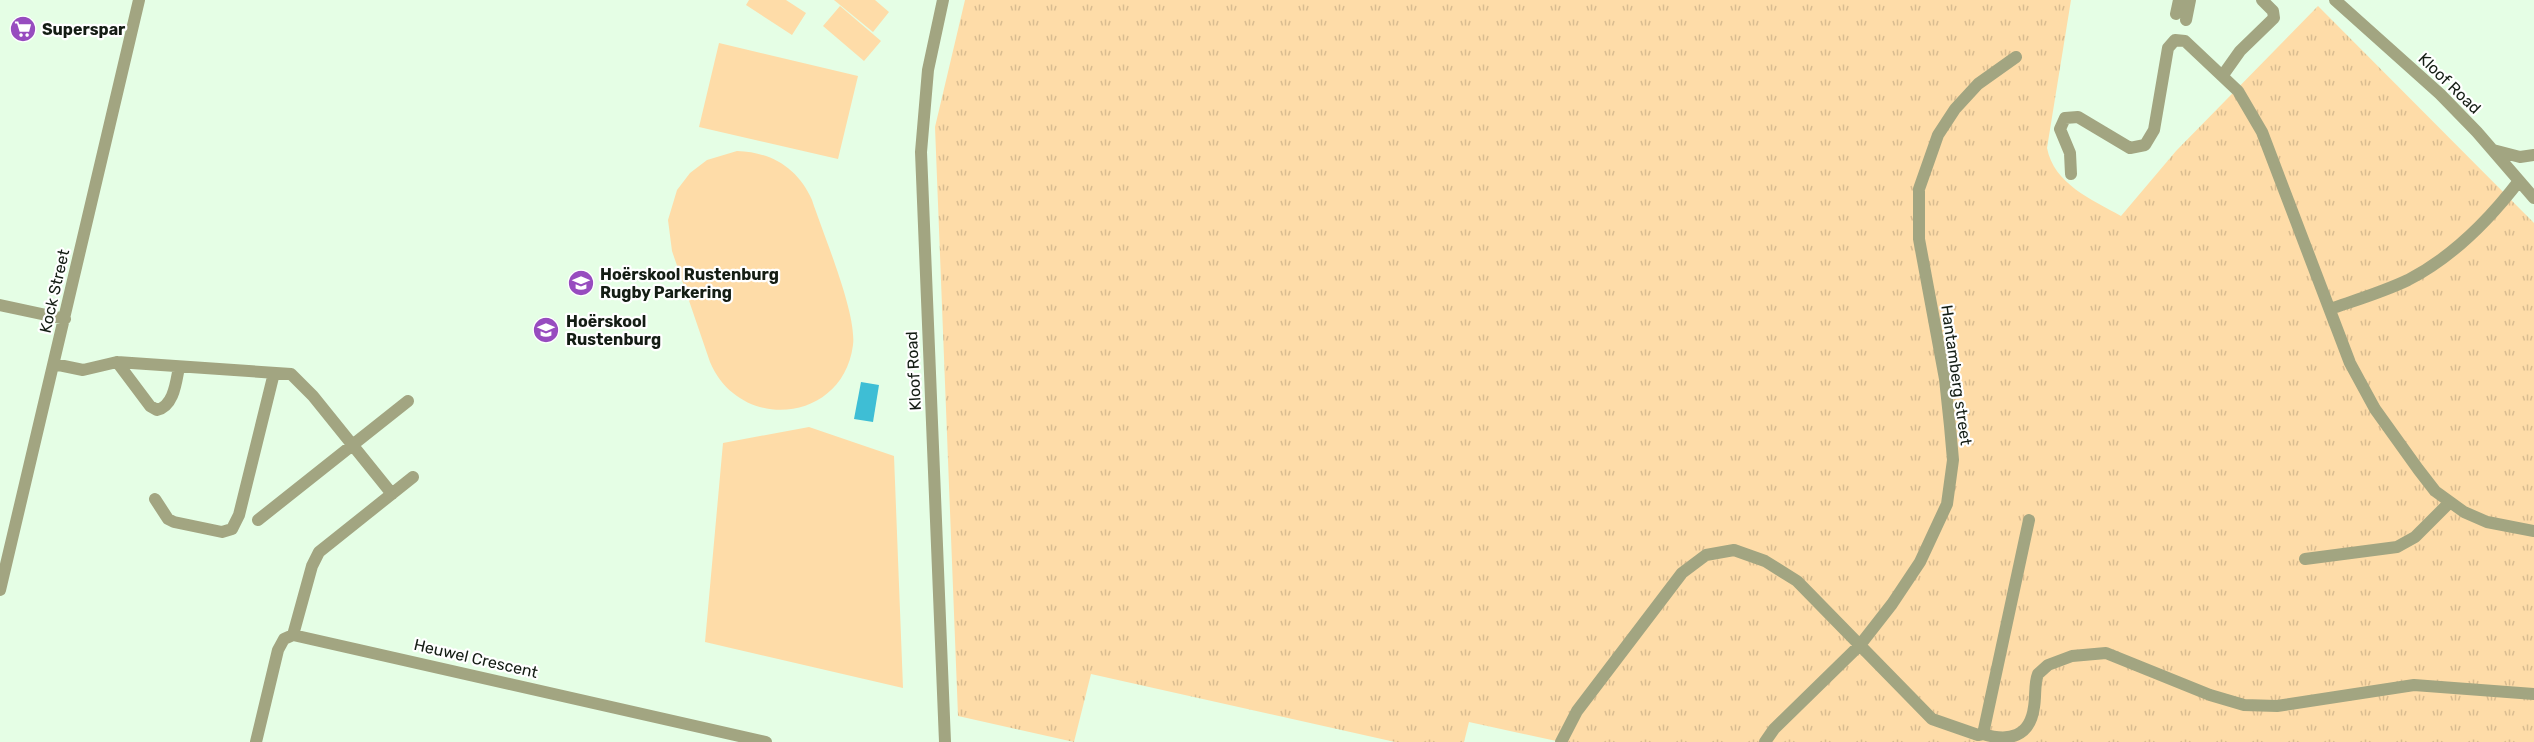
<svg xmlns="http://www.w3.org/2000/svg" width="2534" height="742" font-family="Rubik,sans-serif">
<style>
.grass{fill:url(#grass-tufts)}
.garden{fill:#fedca8}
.water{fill:#3ebed5}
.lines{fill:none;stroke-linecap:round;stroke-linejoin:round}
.minor{stroke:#a2a581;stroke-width:12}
.labels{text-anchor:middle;stroke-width:4.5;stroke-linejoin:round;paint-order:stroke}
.poi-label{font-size:16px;font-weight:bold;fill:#141d14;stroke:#fff;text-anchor:start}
.street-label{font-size:16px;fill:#141d14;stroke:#fff}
</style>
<defs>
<pattern id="grass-tufts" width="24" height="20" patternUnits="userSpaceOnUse" patternTransform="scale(1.5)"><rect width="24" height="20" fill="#fedca8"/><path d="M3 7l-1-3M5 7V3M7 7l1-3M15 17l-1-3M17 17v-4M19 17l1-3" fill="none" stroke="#d9bc90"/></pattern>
</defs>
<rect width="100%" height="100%" fill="#e5fee5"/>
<path class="grass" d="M965 0H2071L2047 148C2054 184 2091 199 2121 216L2176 151 2318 6 2534 223V742H1561L1469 722 1464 742H1395L1091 674 1074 742 958 716 935 127Z"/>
<path class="garden" d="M749 0H786L806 13 792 35 746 5Z
M834 0H875L889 12 873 32Z
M840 6 881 41 864 61 823 26Z
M719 43 858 76 838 159 699 127Z
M737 151C771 152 798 168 812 200 823 234 857 313 853 345 843 423 740 433 710 362L672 251 668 220 677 190 690 173 707 160Z
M809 427 894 456 903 688 705 642 723 443Z"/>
<path class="water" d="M861 382 879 385 873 422 854 419Z"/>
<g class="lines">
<path class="minor" d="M943 0 928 70 921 152 945 742
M2335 0 2440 94 2477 132 2534 198
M2176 14 2179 0
M2186 20 2190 0
M2223 75 2240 51 2274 18 2273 11 2262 0
M2493 150 2520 157 2534 155
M2071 174 2070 153 2060 129 2065 118 2078 117 2130 148 2145 145 2154 130 2168 48 2175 40 2185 41 2238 91 2262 132 2350 363 2375 409 2418 469 2435 491 2464 512 2487 522 2534 531
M0 305 65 319
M2330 309C2356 300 2383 292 2408 280 2453 257 2489 220 2519 181
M117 362 150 406 157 410C174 406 176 382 179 367
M54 364 83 370 117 362 291 374 313 396 392 494
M155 499 168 519 174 522 222 532 232 529 239 515 274 373
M258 520 408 401
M2305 559 2397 547 2415 537 2449 503
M0 590 139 0
M293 635 312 566 319 552 413 477
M1983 734C2009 742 2030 737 2034 707 2036 696 2034 684 2038 674L2048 665 2072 656 2106 653 2210 695 2244 705 2277 706 2414 685 2534 694
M256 742 278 650 284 639 293 635 766 742
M1561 742 1577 711 1682 573 1706 555 1734 550 1765 561 1797 581 1932 719 1978 735 1983 734 2029 520
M1765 742 1774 729 1860 645 1892 604 1920 562 1947 504 1953 460 1950 426 1945 379 1919 239V189L1938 135 1955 109 1978 84 2016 57"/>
</g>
<defs>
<g id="supermarket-disc" transform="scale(1.35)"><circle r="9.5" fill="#974cbf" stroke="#fff"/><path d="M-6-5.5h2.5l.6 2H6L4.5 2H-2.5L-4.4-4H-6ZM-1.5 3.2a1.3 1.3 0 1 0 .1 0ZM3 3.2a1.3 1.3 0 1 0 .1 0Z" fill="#fff"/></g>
<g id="school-disc" transform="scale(1.35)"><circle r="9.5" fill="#974cbf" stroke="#fff"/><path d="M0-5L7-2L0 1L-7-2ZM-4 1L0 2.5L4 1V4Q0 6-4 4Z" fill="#fff"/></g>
<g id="university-disc" transform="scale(1.35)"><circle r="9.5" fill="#974cbf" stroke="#fff"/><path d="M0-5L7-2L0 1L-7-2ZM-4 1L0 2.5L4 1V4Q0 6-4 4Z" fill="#fff"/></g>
</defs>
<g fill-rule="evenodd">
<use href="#supermarket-disc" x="23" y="29"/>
<use href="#school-disc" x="581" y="283"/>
<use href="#university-disc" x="546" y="330"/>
</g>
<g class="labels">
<g class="poi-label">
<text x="42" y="35">Superspar</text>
<text x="600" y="280">Hoërskool Rustenburg<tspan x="600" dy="18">Rugby Parkering</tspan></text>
<text x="566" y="327">Hoërskool<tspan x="566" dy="18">Rustenburg</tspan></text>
</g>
<g class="street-label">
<text transform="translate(2450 83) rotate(44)" y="6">Kloof Road</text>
<text transform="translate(54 291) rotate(-77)" y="6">Kock Street</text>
<text transform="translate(913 371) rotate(-93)" y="6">Kloof Road</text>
<text transform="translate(1957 375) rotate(82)" y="6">Hantamberg street</text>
<text transform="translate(476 658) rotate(13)" y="6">Heuwel Crescent</text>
</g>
</g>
</svg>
